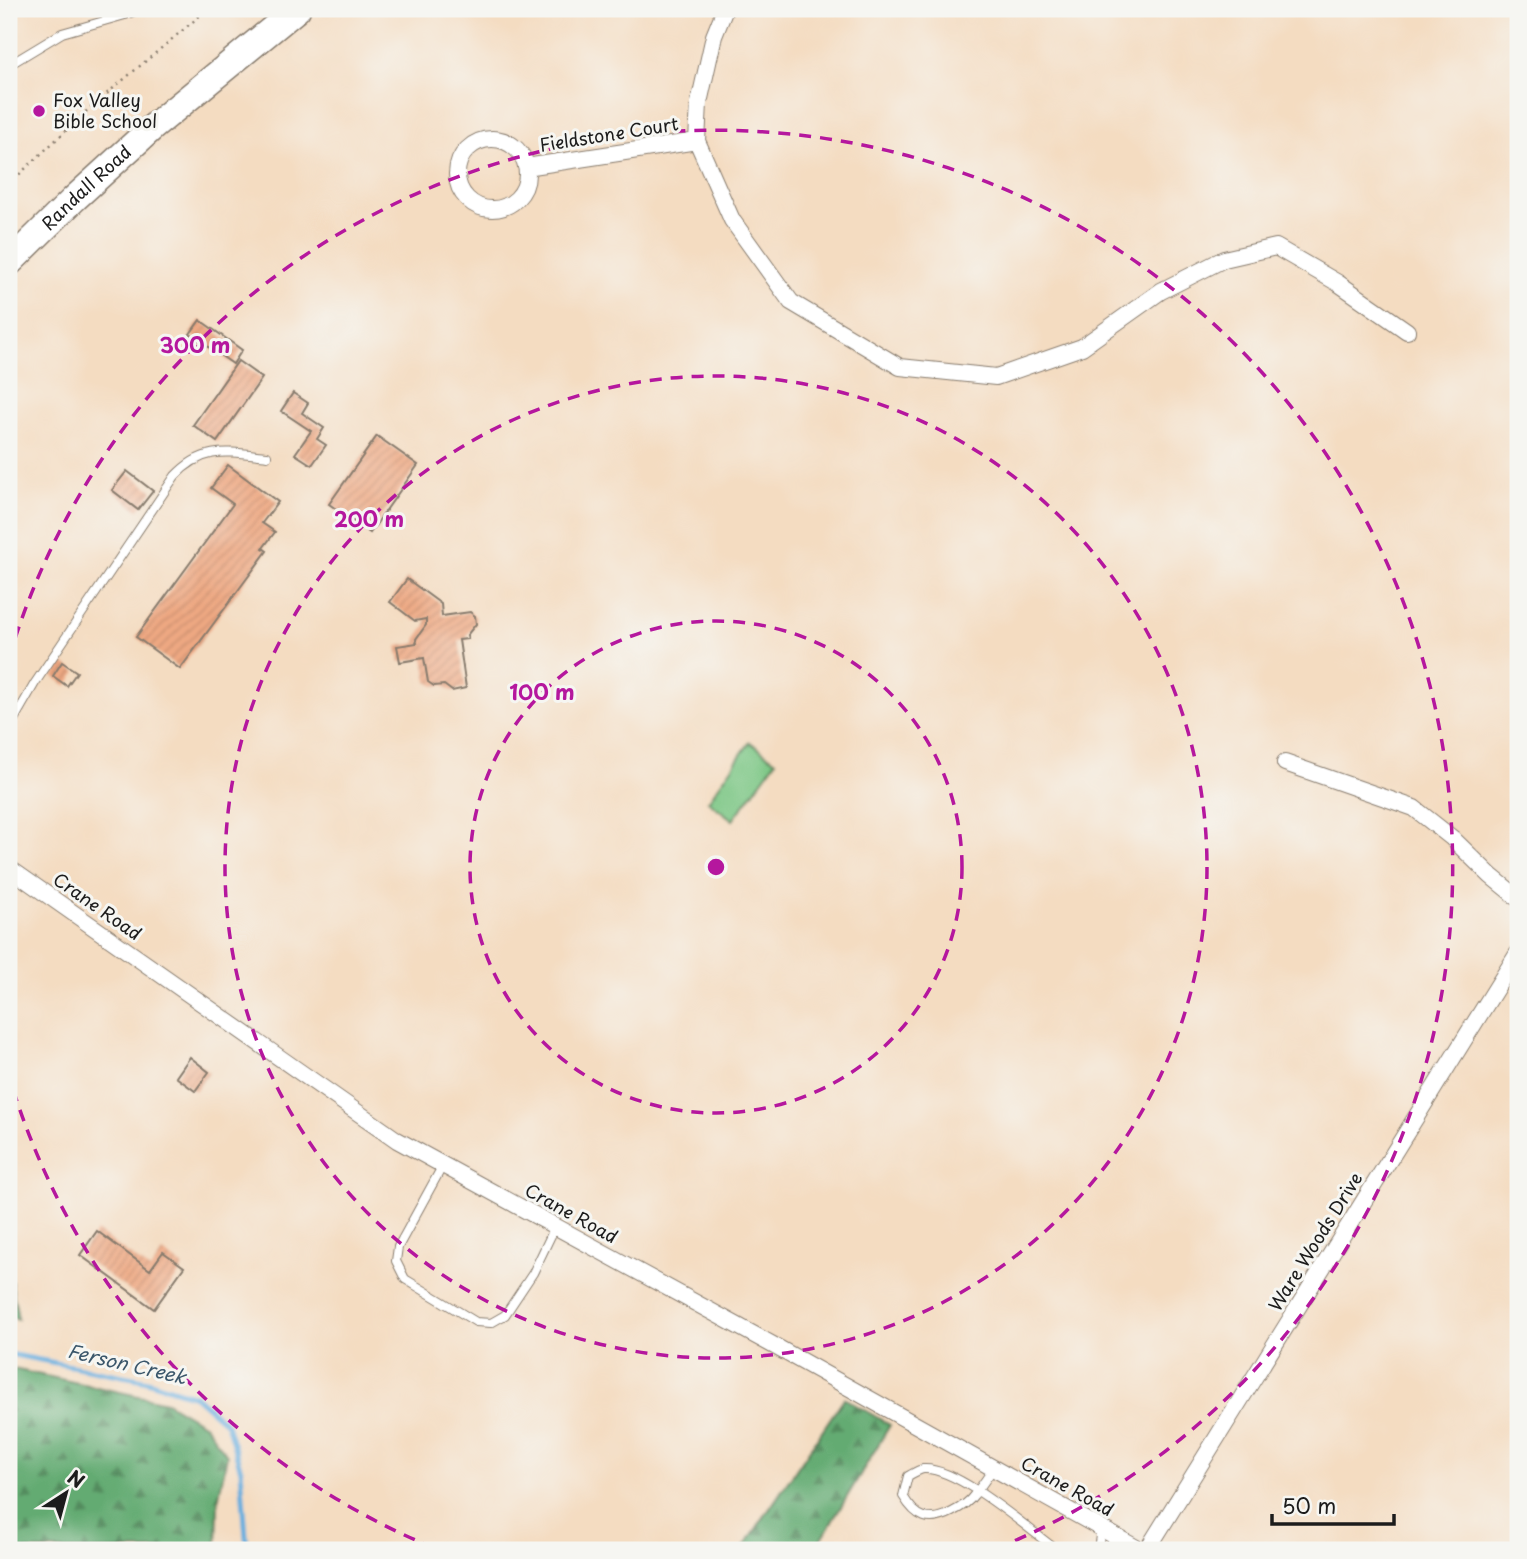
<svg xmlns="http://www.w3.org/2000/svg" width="1527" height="1559" font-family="'Playpen Sans',sans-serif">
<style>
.green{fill:#7bc684;stroke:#4c7150;stroke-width:2}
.forest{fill:url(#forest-firs);stroke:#406447;stroke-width:2}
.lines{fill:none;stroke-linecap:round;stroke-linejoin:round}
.stream{stroke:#67aede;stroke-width:5}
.building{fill:url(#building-hatch)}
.service-casing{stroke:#887c6e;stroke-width:10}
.minor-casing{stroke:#887c6e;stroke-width:18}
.primary-casing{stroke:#887c6e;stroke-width:29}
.path{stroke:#887c6e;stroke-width:2.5;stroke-dasharray:2 5;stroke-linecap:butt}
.service{stroke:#fff;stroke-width:8}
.minor{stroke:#fff;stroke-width:16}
.primary{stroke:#fff;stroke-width:26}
.ring{fill:none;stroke:#b5179e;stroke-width:3.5;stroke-dasharray:12 9}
.poi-dot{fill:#b5179e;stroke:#f6f6f2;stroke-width:2.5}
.labels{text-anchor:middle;stroke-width:6;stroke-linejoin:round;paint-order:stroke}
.poi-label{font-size:18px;fill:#1c1c1c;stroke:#f6f6f2;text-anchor:start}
.street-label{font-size:18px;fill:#1c1c1c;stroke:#f6f6f2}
.water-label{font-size:19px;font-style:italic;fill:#3a566a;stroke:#f6f6f2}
.centre{fill:#b5179e;stroke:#f6f6f2;stroke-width:3.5}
.ring-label{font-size:21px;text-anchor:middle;font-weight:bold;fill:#b5179e;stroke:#f6f6f2;stroke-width:6;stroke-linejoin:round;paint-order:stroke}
</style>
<defs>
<pattern id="forest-firs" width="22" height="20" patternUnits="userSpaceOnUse" patternTransform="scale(1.75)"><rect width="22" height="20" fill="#64ab72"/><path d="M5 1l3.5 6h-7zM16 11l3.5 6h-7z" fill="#528a5d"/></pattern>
<pattern id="building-hatch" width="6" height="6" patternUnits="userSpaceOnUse" patternTransform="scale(1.75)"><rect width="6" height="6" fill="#eea882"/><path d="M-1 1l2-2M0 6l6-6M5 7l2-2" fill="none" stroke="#cc9070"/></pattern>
</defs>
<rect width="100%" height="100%" fill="#f6f6f2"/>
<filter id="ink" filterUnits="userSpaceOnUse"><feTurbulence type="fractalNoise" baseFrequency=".0143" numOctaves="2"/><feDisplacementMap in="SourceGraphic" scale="14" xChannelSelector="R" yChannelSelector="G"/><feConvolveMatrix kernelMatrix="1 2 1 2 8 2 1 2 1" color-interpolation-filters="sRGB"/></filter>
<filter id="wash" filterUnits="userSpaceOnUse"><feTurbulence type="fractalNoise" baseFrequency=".00686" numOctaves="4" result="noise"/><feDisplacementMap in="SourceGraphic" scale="28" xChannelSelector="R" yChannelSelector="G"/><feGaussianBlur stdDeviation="1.57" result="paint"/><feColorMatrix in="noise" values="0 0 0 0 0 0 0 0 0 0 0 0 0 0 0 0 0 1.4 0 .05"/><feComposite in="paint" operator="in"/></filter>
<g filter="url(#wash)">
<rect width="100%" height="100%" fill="#f4dcc1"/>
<path class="green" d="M750 742 776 761 733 820 708 801Z"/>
<path class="forest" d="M9 1275H10L18 1319 9 1317Z
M9 1368 166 1402 205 1425 227 1455 218 1501 217 1550H9Z
M844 1398 890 1425 815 1550H742Z"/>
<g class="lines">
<path class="stream" d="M9 1354 144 1380 195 1396 227 1424 241 1470 247 1550"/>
</g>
<g id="blocks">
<path class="building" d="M200 320 242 350 233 364 190 334Z
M238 361 262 378 217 442 193 425Z
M293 393 308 403 302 413 324 428 317 439 326 445 312 465 295 454 311 431 281 411Z
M377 436 418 465 370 533 329 504Z
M228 465 278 502 262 523 275 532 263 548 267 551 180 669 136 637 233 504 211 488Z
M127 471 153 491 138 510 112 490Z
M407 579 441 604 442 616 470 612 475 616 476 624 467 635 468 639 459 640 466 688 452 691 444 685 434 686 428 682 424 658 400 662 397 646 417 643 416 639 426 625V619L415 621 390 602Z
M62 662 77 672 67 686 53 676Z
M190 1057 209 1072 195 1091 176 1077Z
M97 1231 150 1270 163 1252 184 1267 154 1309 80 1255Z"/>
</g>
</g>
<g filter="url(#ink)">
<use href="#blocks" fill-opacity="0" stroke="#887c6e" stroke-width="2"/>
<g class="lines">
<g class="service-casing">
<path id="service" d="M9 65 62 33 125 15 140 9
M9 728 35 683 175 476C204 445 228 452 267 456
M443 1165 398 1247 396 1261 405 1279 476 1322 491 1323 505 1315 533 1273 555 1227
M994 1468C987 1477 981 1487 974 1495 969 1502 960 1508 952 1512 929 1524 916 1518 903 1496L908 1476C912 1474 918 1470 923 1469 957 1466 1028 1529 1057 1550
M1098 1550 1101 1528"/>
</g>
<g class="minor-casing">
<path id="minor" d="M725 9 714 36 699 103 697 141 732 220 791 302 900 367 996 377 1082 347 1161 291 1224 259 1276 247 1338 283 1407 331
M457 174a35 35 0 1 1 70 0a35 35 0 1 1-70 0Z
M526 167 697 141
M1285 763 1414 808 1452 838 1491 876 1518 898
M9 868 397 1140 771 1344 1140 1550
M1147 1550 1518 953"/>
</g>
<g class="primary-casing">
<g id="primary">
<path id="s1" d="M9 263 74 199 153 127 297 9"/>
</g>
</g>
<path class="path" d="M9 184 91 107 208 9"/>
<use href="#service" class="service"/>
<use href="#minor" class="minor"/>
<use href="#primary" class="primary"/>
</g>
</g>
<g class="ring">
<circle cx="716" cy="867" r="246"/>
<circle cx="716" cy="867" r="491"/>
<path d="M434 1548A737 737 0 0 1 9 1076M9 658A737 737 0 1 1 998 1548"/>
</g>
<circle class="poi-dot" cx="39" cy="111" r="7"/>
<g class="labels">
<g class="poi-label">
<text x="53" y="107">Fox Valley<tspan x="53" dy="21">Bible School</tspan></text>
</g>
<g class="street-label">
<text transform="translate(609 135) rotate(-9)" y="6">Fieldstone Court</text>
<text dy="6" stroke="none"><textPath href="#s1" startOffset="108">Randall Road</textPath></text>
<text transform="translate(97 907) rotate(35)" y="6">Crane Road</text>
<text transform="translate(571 1214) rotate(29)" y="6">Crane Road</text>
<text transform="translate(1316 1242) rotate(-58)" y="6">Ware Woods Drive</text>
<text transform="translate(1067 1487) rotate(29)" y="6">Crane Road</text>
</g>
<g class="water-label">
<text transform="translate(127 1364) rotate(13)" y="7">Ferson Creek</text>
</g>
</g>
<circle cx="716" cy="867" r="10" class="centre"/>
<g class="ring-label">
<text x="195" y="353">300 m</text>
<text x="369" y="527">200 m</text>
<text x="542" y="700">100 m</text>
</g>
<rect width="1527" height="1559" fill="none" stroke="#f6f6f2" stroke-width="35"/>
<g transform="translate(66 1493) rotate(36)" stroke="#f6f6f2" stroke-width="5" paint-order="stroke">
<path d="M0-5L12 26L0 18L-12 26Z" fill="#1c1c1c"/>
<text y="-10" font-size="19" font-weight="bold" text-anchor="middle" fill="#1c1c1c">N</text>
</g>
<path d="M1272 1514v10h122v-10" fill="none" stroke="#1c1c1c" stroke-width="3.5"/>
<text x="1282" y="1514" font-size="21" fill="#1c1c1c" stroke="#f6f6f2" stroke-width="5" paint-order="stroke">50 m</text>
</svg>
